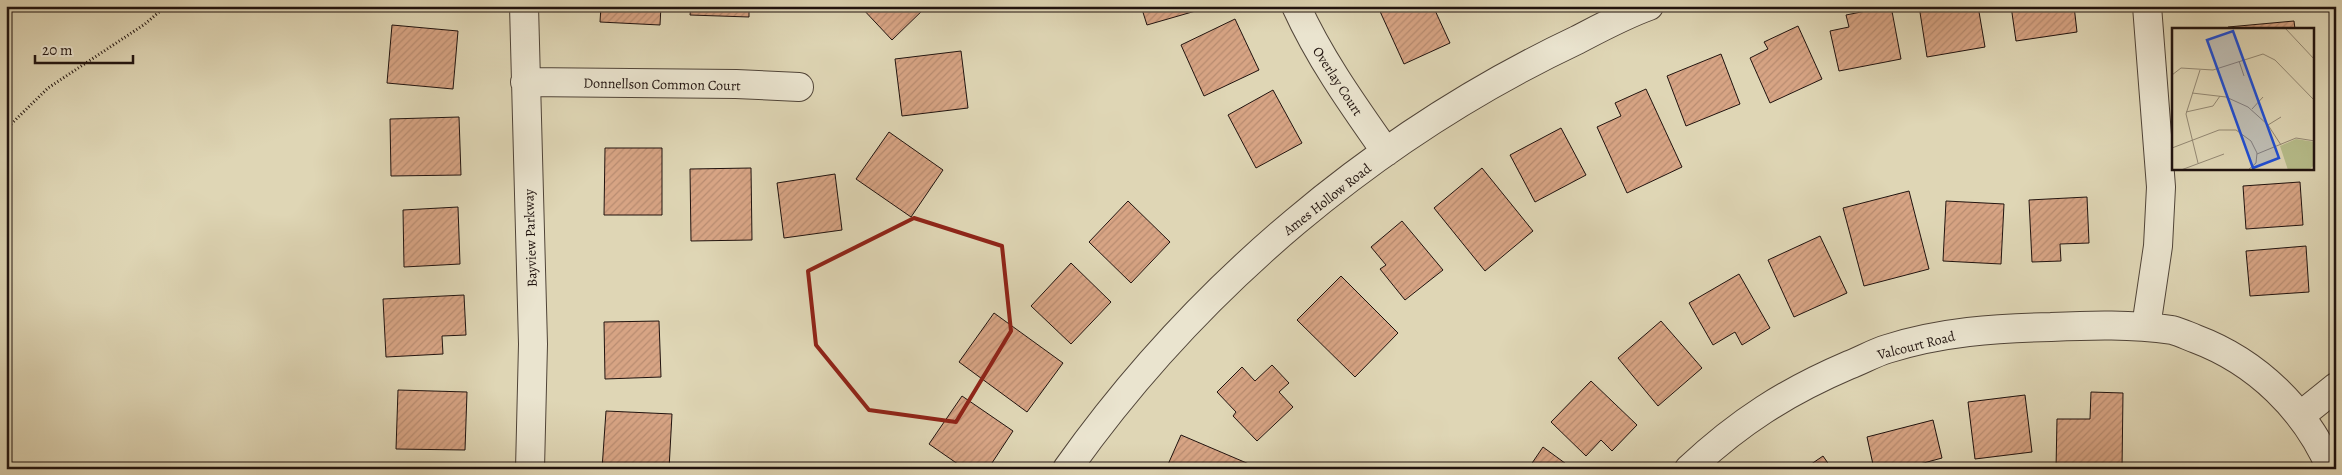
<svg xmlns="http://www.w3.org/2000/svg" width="2342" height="475" font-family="Alegreya,serif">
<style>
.building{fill:url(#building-hatch);stroke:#20130f}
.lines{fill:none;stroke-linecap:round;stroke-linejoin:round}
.minor-casing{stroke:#504438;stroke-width:30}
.path{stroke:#20130f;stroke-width:3;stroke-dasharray:1 2.5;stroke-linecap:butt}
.minor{stroke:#eae4cf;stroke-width:28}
.marked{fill:none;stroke:#8f2418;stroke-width:4;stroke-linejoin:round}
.labels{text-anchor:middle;stroke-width:4;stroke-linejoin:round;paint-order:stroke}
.street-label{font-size:14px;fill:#20130f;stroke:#eae4cf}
.inset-road{fill:none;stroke:#938873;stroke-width:1}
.view{fill:#1d4ed8;fill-opacity:0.15;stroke:#1d4ed8;stroke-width:2.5}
.inset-edge{fill:none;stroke:#20130f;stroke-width:2.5}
</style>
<defs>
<pattern id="building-hatch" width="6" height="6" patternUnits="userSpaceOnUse" patternTransform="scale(1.25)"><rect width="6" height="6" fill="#d7a484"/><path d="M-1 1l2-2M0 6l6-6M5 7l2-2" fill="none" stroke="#b88c71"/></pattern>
</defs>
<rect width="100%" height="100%" fill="#dfd6b5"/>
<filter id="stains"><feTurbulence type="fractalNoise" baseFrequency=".004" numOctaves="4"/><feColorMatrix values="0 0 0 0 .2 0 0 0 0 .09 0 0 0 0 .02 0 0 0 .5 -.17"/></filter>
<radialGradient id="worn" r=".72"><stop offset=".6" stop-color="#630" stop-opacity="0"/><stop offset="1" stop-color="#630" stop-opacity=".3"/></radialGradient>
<path class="building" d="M601 6H661L660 25 600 22Z
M691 6H749V17L690 15Z
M860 6H927L892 40Z
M1141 6H1198L1199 10 1147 25Z
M1380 6H1433L1450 43 1404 64 1378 7Z
M1891 6 1901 59 1839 71 1830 31 1849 27 1846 15Z
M1919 6H1978L1985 47 1927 57Z
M2011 6H2074L2077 32 2016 41Z
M1235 19 1259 70 1204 96 1181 45Z
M2294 21 2295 29H2228V27Z
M392 25 458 31 453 89 387 83Z
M1798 26 1822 79 1770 103 1750 58 1768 49 1764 42Z
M961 51 968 108 902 116 895 59Z
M1721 54 1740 104 1686 126 1667 76Z
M1646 89 1682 167 1627 193 1597 127 1621 116 1615 103Z
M1273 90 1302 143 1256 168 1228 115Z
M459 117 461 175 391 176 390 119Z
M1561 128 1586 175 1535 202 1510 155Z
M889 132 943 170 911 217 856 179Z
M605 148H662V215H604Z
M751 168 752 240 691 241 690 169Z
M1482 168 1533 231 1485 271 1434 208Z
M835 174 842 230 784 238 777 183Z
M2300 182 2303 225 2246 229 2243 186Z
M1909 191 1929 269 1864 286 1843 208Z
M2087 197 2089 243 2060 244 2061 261 2032 262 2029 200Z
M1128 201 1170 242 1131 283 1089 242Z
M1946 201 2004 204 2001 264 1943 261Z
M458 207 460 264 404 267 403 210Z
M1402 221 1443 270 1405 300 1380 269 1386 265 1371 247Z
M1820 236 1847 293 1794 317 1768 260Z
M2306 246 2309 292 2250 296 2246 251Z
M1071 263 1111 302 1071 344 1031 306Z
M1739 274 1770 328 1742 345 1735 332 1713 345 1689 303Z
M1341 276 1398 333 1355 377 1297 320Z
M464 295 466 335 442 336 443 354 386 357 383 299Z
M994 313 1063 363 1027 412 959 362Z
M659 321 661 377 605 379 604 322Z
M1661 321 1702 368 1658 406 1618 358Z
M1272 365 1289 383 1279 392 1293 407 1257 441 1233 416 1236 412 1217 392 1242 367 1255 381Z
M1591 381 1637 425 1612 451 1601 440 1586 456 1551 422Z
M398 390 467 392 465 450 396 449Z
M2091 392 2123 393 2122 469H2056L2057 419H2090Z
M2025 395 2032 452 1975 459 1968 402Z
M962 396 1013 431 988 469H965L929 444Z
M606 411 672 414 669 469H602Z
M1933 420 1942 458 1920 464 1921 469H1874L1867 437Z
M1181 435 1256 467V469H1166Z
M1543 447 1573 469H1528Z
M1823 456 1832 469H1804Z"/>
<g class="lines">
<g class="minor-casing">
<path id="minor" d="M524 6 533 344 530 469
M1296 6C1320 59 1353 105 1386 152
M525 82 736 84 799 87
M2146 327 2158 246 2161 187 2147 6
M2300 416 2336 387
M1067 469C1196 287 1376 135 1577 40 1600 28 1624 15 1649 6
M1689 469C1739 422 1786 392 1849 365 1862 360 1874 353 1887 349 1940 332 1996 328 2051 327 2092 325 2131 324 2172 330 2180 332 2188 336 2196 339 2257 362 2306 410 2331 469"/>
</g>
<path class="path" d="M6 129 48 88 145 24 166 6"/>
<use href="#minor" class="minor"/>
</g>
<path class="marked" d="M914 218 1002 246 1011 331 956 422 869 410 816 345 808 271Z"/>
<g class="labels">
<g class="street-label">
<text transform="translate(1338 81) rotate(57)" y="5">Overlay Court</text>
<text transform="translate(662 84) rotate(1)" y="5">Donnellson Common Court</text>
<text transform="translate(1327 199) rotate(-38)" y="5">Ames Hollow Road</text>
<text transform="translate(530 238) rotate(-92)" y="5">Bayview Parkway</text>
<text transform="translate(1916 345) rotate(-14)" y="5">Valcourt Road</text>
</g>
</g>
<g transform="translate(2172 28)">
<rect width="142" height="142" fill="#dfd6b5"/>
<path d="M124 111 143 114 142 137 137 142H116L108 118Z" fill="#b6bc8a"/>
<path class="inset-road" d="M113 0 143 32M67 33 72 48M0 47 9 40 41 42 91 26 103 32 143 73M20 65 54 69 76 79 96 97 109 117M80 81 91 69M14 84 41 78 48 68M96 97 109 89M0 120 47 102H64L79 113 85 125 84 135 76 142M85 126 124 110 143 113M26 135 14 86 28 42M9 142 52 126"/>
<path class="view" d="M61 3 107 130 81 140 35 12Z"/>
<rect width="142" height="142" class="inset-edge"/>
</g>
<rect width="2342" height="475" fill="none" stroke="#dfd6b5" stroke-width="25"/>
<rect x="8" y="8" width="2327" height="460" fill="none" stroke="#20130f" stroke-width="2.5"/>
<rect x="12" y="12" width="2317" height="450" fill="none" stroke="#20130f"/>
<path d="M35 55v8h98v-8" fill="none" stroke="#20130f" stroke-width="2.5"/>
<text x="42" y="55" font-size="15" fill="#20130f" stroke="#eae4cf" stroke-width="4" paint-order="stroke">20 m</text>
<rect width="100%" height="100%" filter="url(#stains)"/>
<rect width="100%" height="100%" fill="url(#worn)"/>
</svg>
